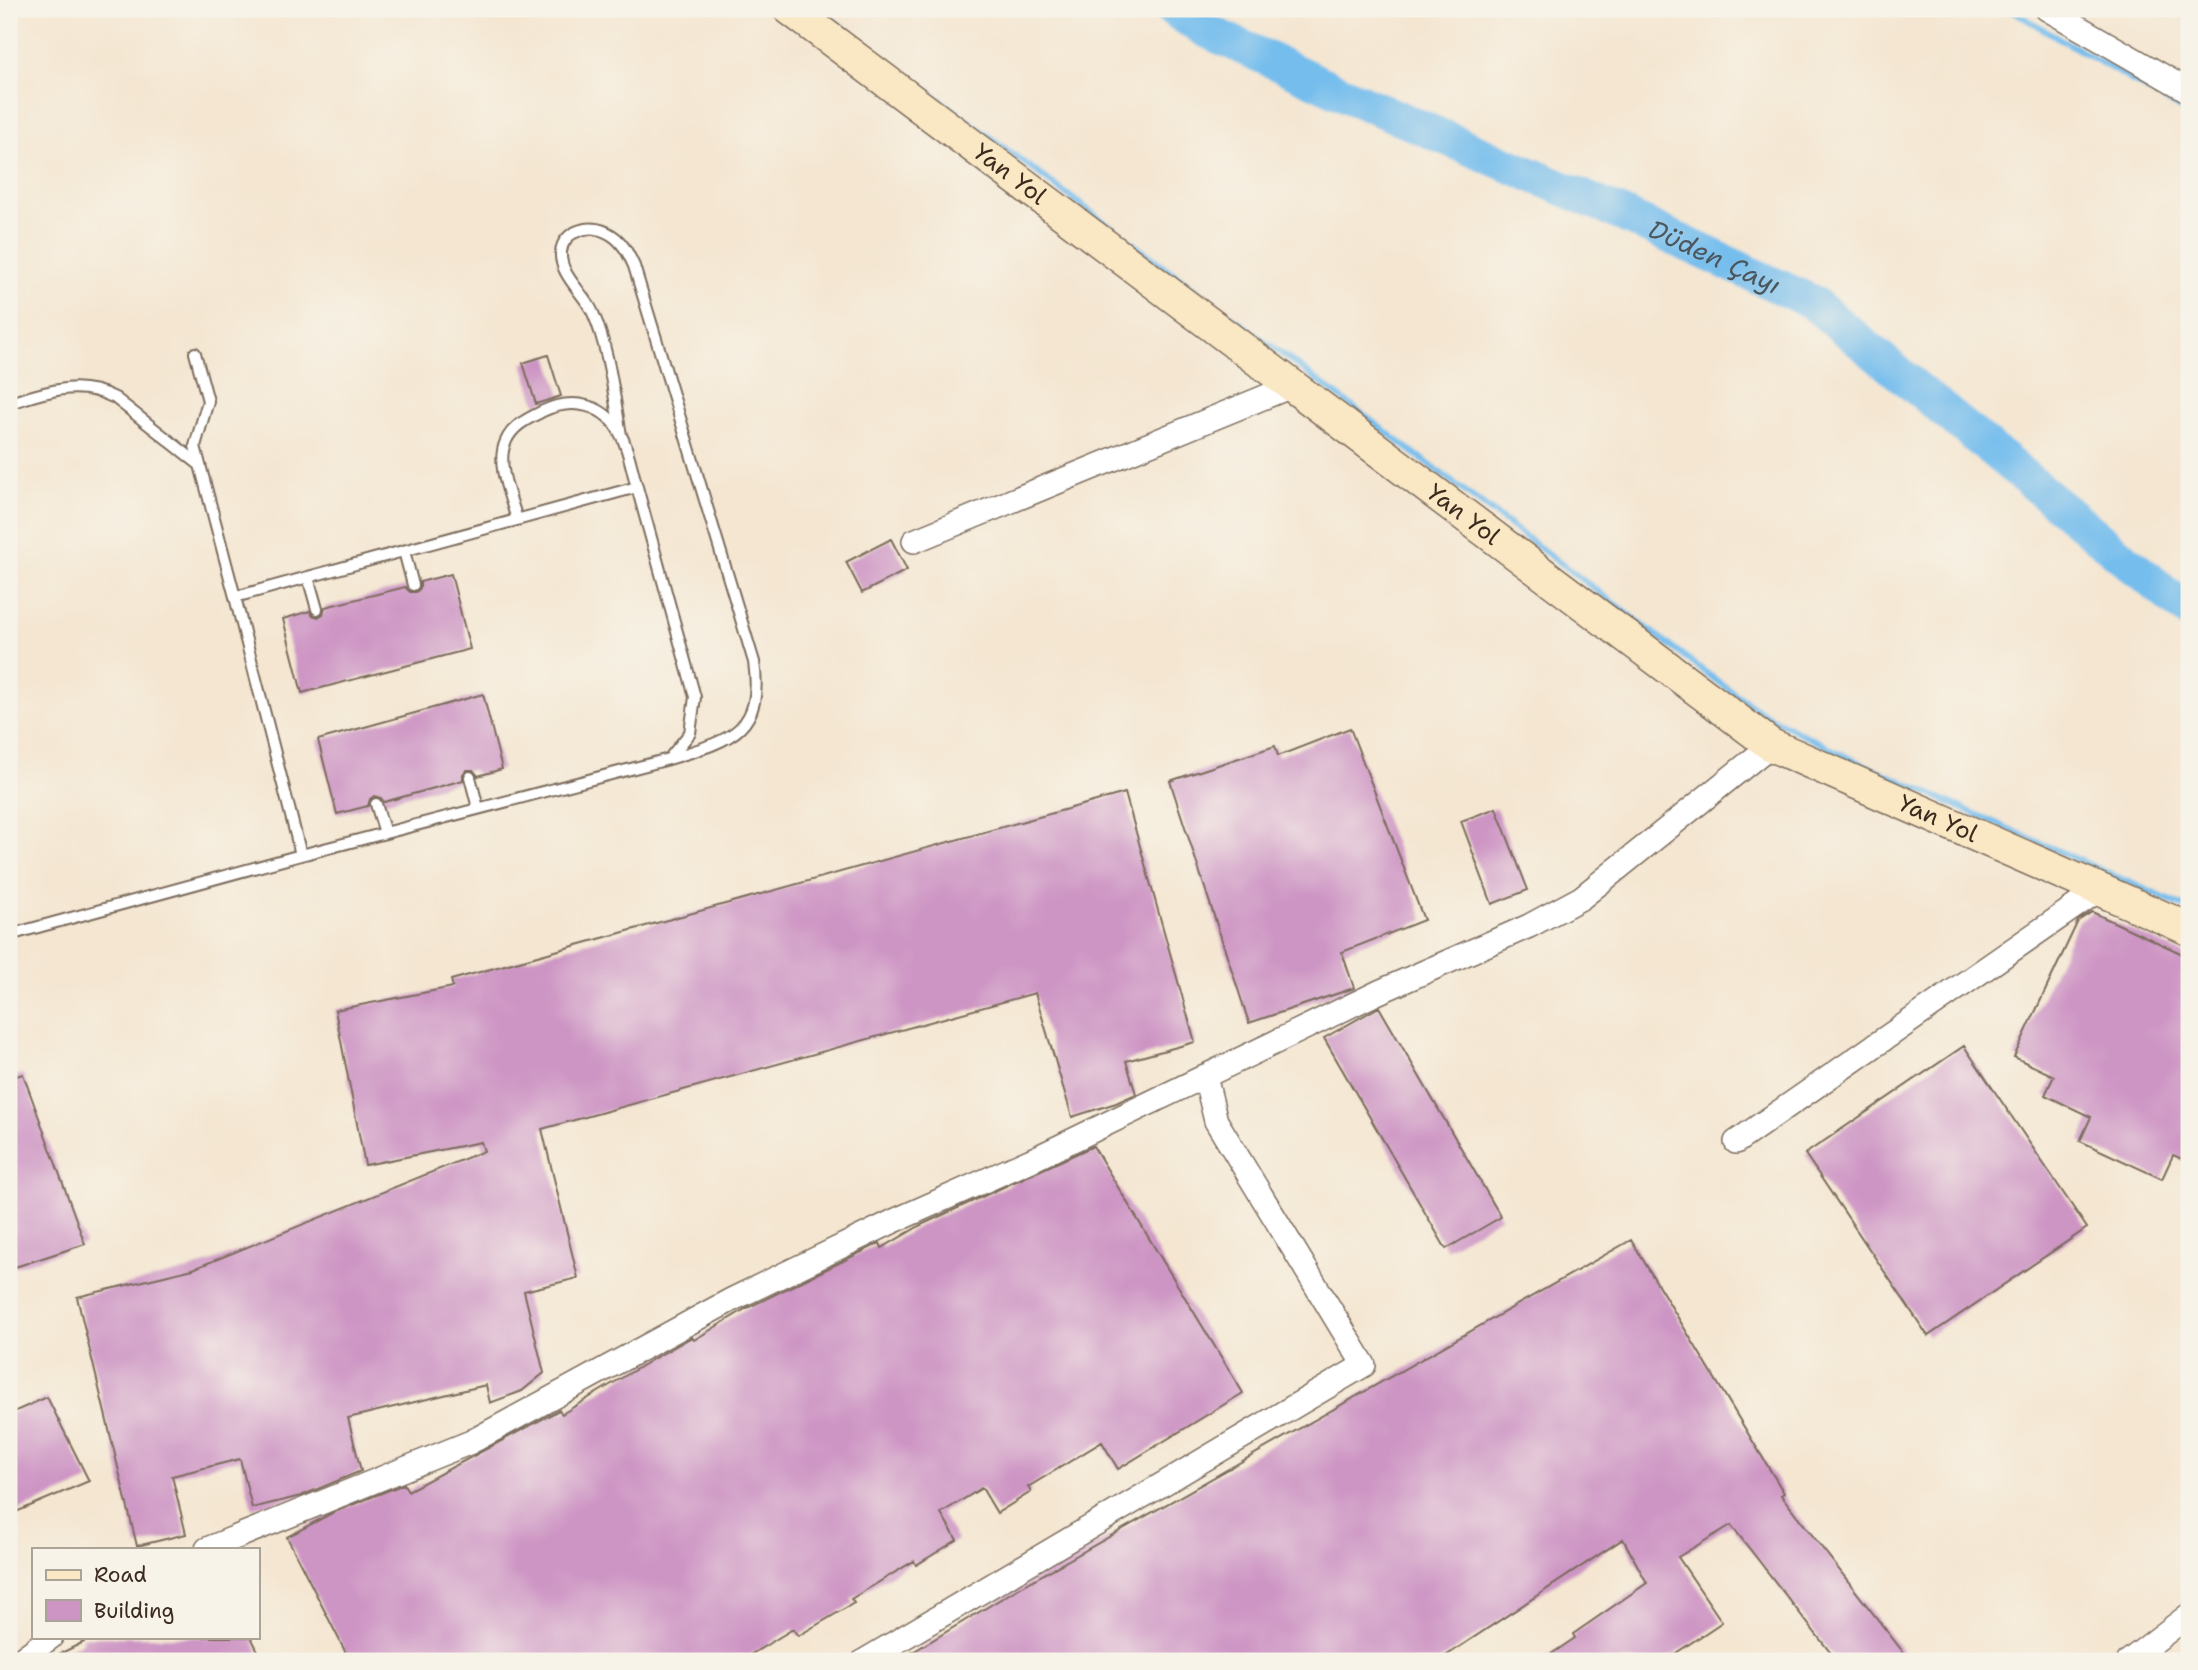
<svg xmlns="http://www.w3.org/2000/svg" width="2198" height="1670" font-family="'Shantell Sans',sans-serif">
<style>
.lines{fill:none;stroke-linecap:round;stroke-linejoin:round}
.stream{stroke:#74bded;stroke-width:6}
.river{stroke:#74bded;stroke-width:35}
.building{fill:#cd95c4}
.lane-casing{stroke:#7c6c5d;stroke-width:14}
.street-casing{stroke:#7c6c5d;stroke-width:26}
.secondary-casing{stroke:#7c6c5d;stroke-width:35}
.lane{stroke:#fff;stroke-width:10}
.street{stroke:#fff;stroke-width:23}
.secondary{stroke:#fae7c3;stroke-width:32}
.labels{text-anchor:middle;stroke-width:5;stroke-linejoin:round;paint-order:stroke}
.street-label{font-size:24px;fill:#3b2a1e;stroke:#f7f3e8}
.water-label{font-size:26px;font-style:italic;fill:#4c565c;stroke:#f7f3e8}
</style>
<rect width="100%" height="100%" fill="#f7f3e8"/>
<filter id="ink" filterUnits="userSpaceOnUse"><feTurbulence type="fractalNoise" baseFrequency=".0143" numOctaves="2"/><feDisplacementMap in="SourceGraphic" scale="14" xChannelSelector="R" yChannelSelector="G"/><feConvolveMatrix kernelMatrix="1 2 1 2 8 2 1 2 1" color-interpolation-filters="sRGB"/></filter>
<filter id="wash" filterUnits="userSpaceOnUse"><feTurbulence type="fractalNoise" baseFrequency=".00686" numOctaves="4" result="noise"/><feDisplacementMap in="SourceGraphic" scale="28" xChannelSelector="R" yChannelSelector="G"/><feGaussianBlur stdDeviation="1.57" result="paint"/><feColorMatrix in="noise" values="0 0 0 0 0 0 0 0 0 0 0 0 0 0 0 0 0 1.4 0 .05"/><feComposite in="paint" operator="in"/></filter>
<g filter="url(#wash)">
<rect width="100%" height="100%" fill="#f4e6d1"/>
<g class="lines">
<path class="stream" d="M817 9 1309 374 1713 678 1764 714 1847 757 2189 909
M2009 9 2189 114"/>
<path class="river" id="s1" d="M1172 9 1205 30 1355 99 1613 210 1812 302 2189 612"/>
</g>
<g id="blocks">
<path class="building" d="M548 355 561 396 536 404 523 363Z
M891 539 907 570 862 593 846 562Z
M451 574 470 649 302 693 283 619 310 611 312 615 318 617 323 614 325 607 405 587 410 592H416L420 588V582Z
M483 694 502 769 478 776 473 770H467L463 774V780L384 802 381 798 374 796 370 799 368 806 337 814 318 740Z
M1350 728 1424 920 1342 952 1354 988 1249 1023 1170 781 1275 746 1278 756Z
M1125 793 1195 1042 1126 1061 1136 1094 1116 1103 1072 1117 1035 993 542 1129 578 1278 524 1291 544 1373 522 1391 490 1403 486 1385 348 1418 361 1471 301 1496 252 1508 240 1459 172 1476 186 1534 137 1546 77 1297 193 1269 484 1151 481 1142 365 1165 335 1010 453 987 451 980Z
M1496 808 1528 890 1492 904 1461 821Z
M2092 912 2189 957V1162L2173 1155 2162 1179 2080 1141 2091 1117 2045 1095 2054 1076 2014 1057 2078 921Z
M1379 1007 1501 1217 1446 1249 1324 1038Z
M1964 1046 2087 1228 1928 1336 1805 1154Z
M23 1074 85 1244 9 1269V1078Z
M1093 1146 1243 1393 1118 1469 1102 1442 1028 1487 1031 1492 997 1513 982 1488 941 1513 957 1540 916 1565 914 1561 851 1599 854 1603 798 1636 793 1629 740 1661H350L287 1537 332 1513 404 1484 408 1491 559 1410 562 1414 653 1359 692 1337 694 1340 747 1308 880 1243 882 1248 921 1225Z
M1631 1240 1784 1493 1781 1495 1910 1661H1837L1731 1525 1678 1557 1722 1622 1664 1661H1541L1575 1638 1573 1634 1647 1583 1623 1539 1438 1661H898L1014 1591Z
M47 1397 89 1481 9 1515V1414Z
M81 1637H251L263 1661H45L84 1642Z"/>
</g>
</g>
<g filter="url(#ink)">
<use href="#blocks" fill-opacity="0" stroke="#7c6c5d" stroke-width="2"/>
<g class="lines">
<g class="lane-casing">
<path id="lane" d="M195 353 208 401 195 446 235 597
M9 403C47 392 77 379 115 398L200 465
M621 435C614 397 609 349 593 313 585 294 559 275 561 252 563 230 592 223 608 233 622 240 628 253 634 266L754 662C764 732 730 740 672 758
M517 520C511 497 495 464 506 441 513 425 529 418 543 411 573 397 606 404 621 435 629 450 632 471 637 487
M404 551 413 585
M308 577 317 609
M470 777 478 808
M376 804 385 833
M9 935 301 855 669 759 690 733 695 697 637 487 235 597 301 855"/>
</g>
<g class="street-casing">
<path id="street" d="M2047 9 2189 91
M914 541 1294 385
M1736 1142 2100 889
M207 1549 471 1442 731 1300 894 1221 1036 1158 1379 992 1529 926 1581 898 1771 745
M19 1661 51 1637
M864 1661 1364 1365 1216 1121 1205 1076
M2129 1661 2189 1615"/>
</g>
<g class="secondary-casing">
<g id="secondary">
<path id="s2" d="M790 9 1771 745 2189 929"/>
</g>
</g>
<use href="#lane" class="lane"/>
<use href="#street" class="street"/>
<use href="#secondary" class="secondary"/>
</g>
</g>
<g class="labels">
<g class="street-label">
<text dy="8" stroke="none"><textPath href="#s2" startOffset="275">Yan Yol</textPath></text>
<text dy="8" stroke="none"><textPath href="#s2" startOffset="842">Yan Yol</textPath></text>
<text dy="8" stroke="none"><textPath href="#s2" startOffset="1409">Yan Yol</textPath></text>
</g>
<g class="water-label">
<text dy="9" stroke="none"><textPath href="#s1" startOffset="597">Düden Çayı</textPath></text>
</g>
</g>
<rect width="2198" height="1670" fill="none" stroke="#f7f3e8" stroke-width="35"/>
<rect x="32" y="1548" width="228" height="91" fill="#f7f3e8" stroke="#aca397" stroke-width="2"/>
<rect x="46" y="1570" width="35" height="10" fill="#fae7c3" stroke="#aca397" stroke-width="2"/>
<text x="94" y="1582" font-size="21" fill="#3b2a1e">Road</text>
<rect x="46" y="1600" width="35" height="21" fill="#cd95c4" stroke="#aca397" stroke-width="2"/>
<text x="94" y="1618" font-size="21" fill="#3b2a1e">Building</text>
</svg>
